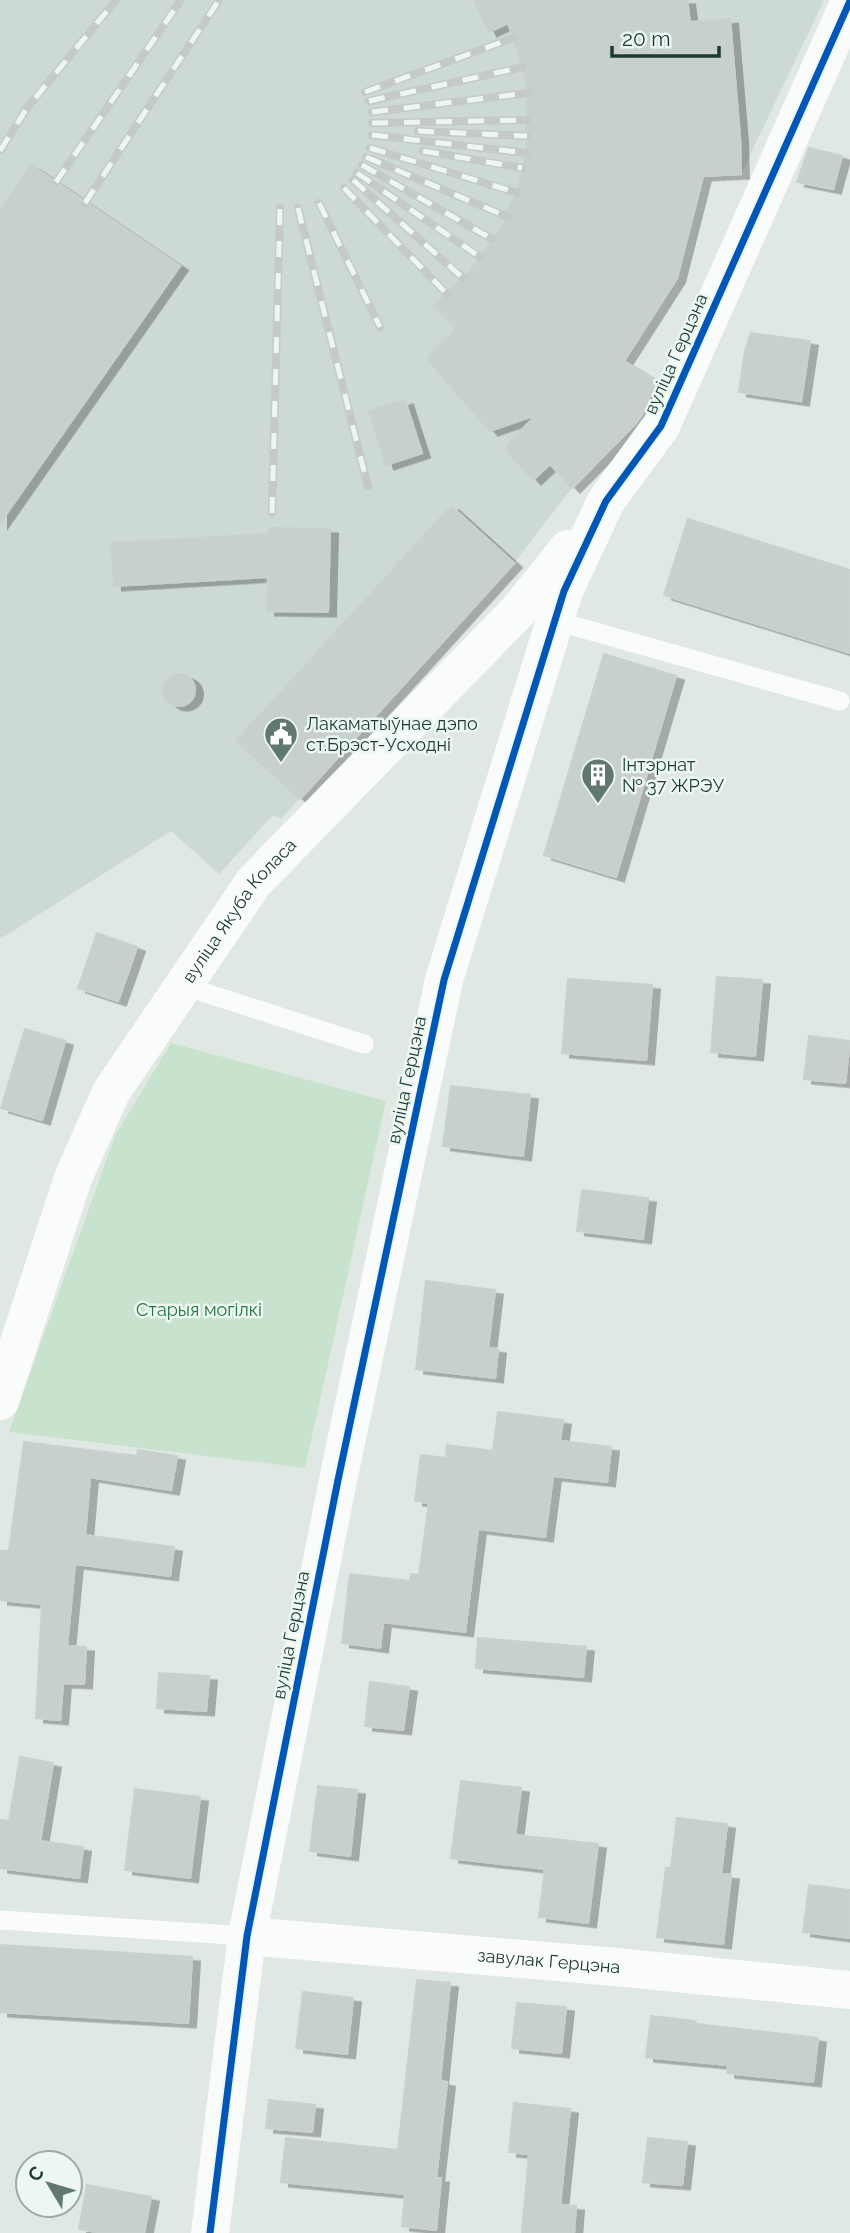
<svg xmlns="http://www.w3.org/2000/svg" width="850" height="2233" font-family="Raleway,sans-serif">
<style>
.built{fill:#cdd9d3}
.green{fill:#c7e3cd}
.building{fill:#c8d0cc;stroke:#c9d1cd;stroke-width:2;filter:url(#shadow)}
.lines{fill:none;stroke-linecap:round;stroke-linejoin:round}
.lane{stroke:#fafcfb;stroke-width:19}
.street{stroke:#fafcfb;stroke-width:38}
.rail-casing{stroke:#c5cac8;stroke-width:8}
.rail{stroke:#edf7f1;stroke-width:5;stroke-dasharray:16;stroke-linecap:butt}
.cycleway-casing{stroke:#edf7f1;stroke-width:11}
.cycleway{stroke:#0057b8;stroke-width:7}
.labels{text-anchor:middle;stroke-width:5;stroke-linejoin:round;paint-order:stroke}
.street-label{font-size:18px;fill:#1d3b30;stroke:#edf7f1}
.poi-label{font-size:18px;fill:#1d3b30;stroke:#edf7f1;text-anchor:start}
.park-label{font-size:18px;fill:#24763a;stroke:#edf7f1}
</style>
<defs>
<filter id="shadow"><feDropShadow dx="8" dy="4.5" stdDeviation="0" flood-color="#0004"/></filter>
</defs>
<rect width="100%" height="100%" fill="#e0e8e4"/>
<path class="built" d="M0 0H824L741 174 703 176 677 278 624 360 666 387 640 420 572 488 514 563 281 819 273 815 219 874 171 831 0 939Z"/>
<path class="green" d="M171 1043 386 1101 305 1468 9 1432 115 1136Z"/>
<path class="building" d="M474 0H687L690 22 730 19 740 137 741 174 703 176 677 278 624 361 657 381 642 415 635 424 572 488 550 464 533 480 505 448 536 415 490 431 427 359 457 329 433 305 469 273 508 217 510 205 517 193 526 153 528 93 523 67 508 23 489 32Z
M809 148 842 156 833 189 797 182Z
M31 165 180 266 0 523V210Z
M751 333 810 341 801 401 739 392 745 351Z
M405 400 422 453 386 465 369 411Z
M451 506 514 563 300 799 236 741Z
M688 519 850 570V653L664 595Z
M269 528 330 529 328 612 267 611 268 577 114 586 111 543 269 534Z
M604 654 676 676 616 877 544 855Z
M163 690a16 16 0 1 1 32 0a16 16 0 1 1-32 0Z
M97 933 137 947 118 1001 78 988Z
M717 977 762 980 755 1056 711 1052Z
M568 979 652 985 646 1060 562 1053Z
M25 1029 65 1041 42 1120 1 1108Z
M809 1036 850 1041 845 1083 804 1079Z
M451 1086 530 1095 523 1156 443 1146Z
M582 1190 648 1198 643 1239 577 1231Z
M426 1281 495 1290 488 1348 498 1349 495 1378 416 1369Z
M498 1412 563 1420 560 1441 611 1447 607 1482 553 1476 545 1537 478 1529 465 1632 383 1622 380 1648 342 1643 350 1574 410 1581 411 1574 419 1575 429 1503 415 1501 421 1455 446 1458 447 1445 493 1451Z
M24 1442 137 1456 138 1450 177 1456 171 1490 90 1477 85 1535 174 1547 170 1576 75 1564 67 1646 86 1647 84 1684 63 1683 60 1720 36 1718 42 1604 0 1600V1551H9Z
M478 1638 586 1647 583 1677 476 1668Z
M159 1673 209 1676 206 1711 157 1708Z
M370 1682 409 1687 403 1730 365 1726Z
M20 1757 53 1763 40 1841 83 1847 79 1878 0 1868V1820L9 1821Z
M461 1781 521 1788 515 1835 598 1844 588 1923 539 1917 545 1869 451 1858Z
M318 1786 357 1790 350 1856 310 1851Z
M135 1789 200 1797 190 1878 125 1870Z
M677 1818 727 1824 721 1874 731 1875 723 1944 657 1937 666 1868H671Z
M809 1885 850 1890V1938L803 1932Z
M0 1945 192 1957 188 2023 0 2012Z
M417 1980 450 1983 440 2081 447 2082 436 2178H441L436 2230 402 2226 405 2194 281 2182 286 2138 398 2150Z
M303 1992 353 1998 347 2054 296 2048Z
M517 2003 566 2007 561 2053 512 2048Z
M651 2016 696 2021 695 2024 818 2038 813 2082 727 2073 728 2065 646 2057Z
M269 2100 315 2105 312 2132 266 2128Z
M514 2103 570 2109 560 2205 576 2206 574 2233H522L529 2154 509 2152Z
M648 2138 687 2142 682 2185 643 2182Z
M87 2185 151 2197 144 2233H102L79 2229Z"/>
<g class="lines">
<path class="lane" d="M549 619 840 701
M184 986 364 1044
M0 1920 247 1936"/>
<g class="street">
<path id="s1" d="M0 1401 73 1178 111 1092 254 882 517 612 568 549"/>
<path id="s2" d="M247 1936 616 1967 850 1990"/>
<path d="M210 2233 247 1936 338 1480 444 980 564 591 606 501 661 426 850 1"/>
</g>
<g class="rail-casing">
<path id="rail" d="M365 92 513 38
M369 101 523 67
M372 112 528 93
M372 123 527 120
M418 131 527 136
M372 135 526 153
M370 148 518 193
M0 151 27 108 116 0
M423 151 522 168
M366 157 508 217
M362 165 492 239
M357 173 480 257
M353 180 463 278
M56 182 181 0
M344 188 447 294
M85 203 219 0
M319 203 380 327
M298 208 368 487
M272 513 280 208"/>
</g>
<use href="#rail" class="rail"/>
<g class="cycleway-casing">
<path id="cycleway" d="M210 2233 247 1936 338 1480 444 980 564 591 606 501 661 426 850 1"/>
</g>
<use href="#cycleway" class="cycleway"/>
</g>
<defs>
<g id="civic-pin" transform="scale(1.75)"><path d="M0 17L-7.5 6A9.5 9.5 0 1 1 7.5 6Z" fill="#61786f" stroke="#edf7f1"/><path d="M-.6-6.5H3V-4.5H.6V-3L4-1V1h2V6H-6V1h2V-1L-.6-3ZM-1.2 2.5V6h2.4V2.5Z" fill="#fff"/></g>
<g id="building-pin" transform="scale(1.75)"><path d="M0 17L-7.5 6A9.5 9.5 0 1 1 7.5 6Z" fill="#61786f" stroke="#edf7f1"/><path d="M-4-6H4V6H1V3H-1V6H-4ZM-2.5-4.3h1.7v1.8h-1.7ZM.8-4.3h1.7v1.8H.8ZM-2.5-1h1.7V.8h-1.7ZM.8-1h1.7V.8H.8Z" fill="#fff"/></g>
</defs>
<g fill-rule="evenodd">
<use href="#civic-pin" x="281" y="734"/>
<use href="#building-pin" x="598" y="775"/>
</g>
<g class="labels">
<g class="street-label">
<text transform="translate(676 354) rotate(-66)" y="6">вуліца Герцэна</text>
<text dy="6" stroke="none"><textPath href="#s1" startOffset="551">вуліца Якуба Коласа</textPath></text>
<text transform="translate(407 1080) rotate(-78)" y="6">вуліца Герцэна</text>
<text transform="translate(291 1635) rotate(-79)" y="6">вуліца Герцэна</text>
<text dy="6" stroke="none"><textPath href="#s2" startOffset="303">завулак Герцэна</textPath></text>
</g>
<g class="poi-label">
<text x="306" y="730">Лакаматыўнае дэпо<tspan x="306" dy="21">ст.Брэст-Усходні</tspan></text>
<text x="622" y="771">Інтэрнат<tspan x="622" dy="21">№ 37 ЖРЭУ</tspan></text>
</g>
<g class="park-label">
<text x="199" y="1316">Старыя могілкі</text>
</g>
</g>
<g transform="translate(49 2184) rotate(308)"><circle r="33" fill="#edf7f1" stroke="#9aaca4" stroke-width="2"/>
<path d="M0-5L12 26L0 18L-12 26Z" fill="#61786f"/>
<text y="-10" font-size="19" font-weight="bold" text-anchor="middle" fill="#1d3b30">С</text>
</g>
<path d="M612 46v10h107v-10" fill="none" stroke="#1d3b30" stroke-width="3.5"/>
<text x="622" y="46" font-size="21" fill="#1d3b30" stroke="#edf7f1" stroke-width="5" paint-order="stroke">20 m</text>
</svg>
